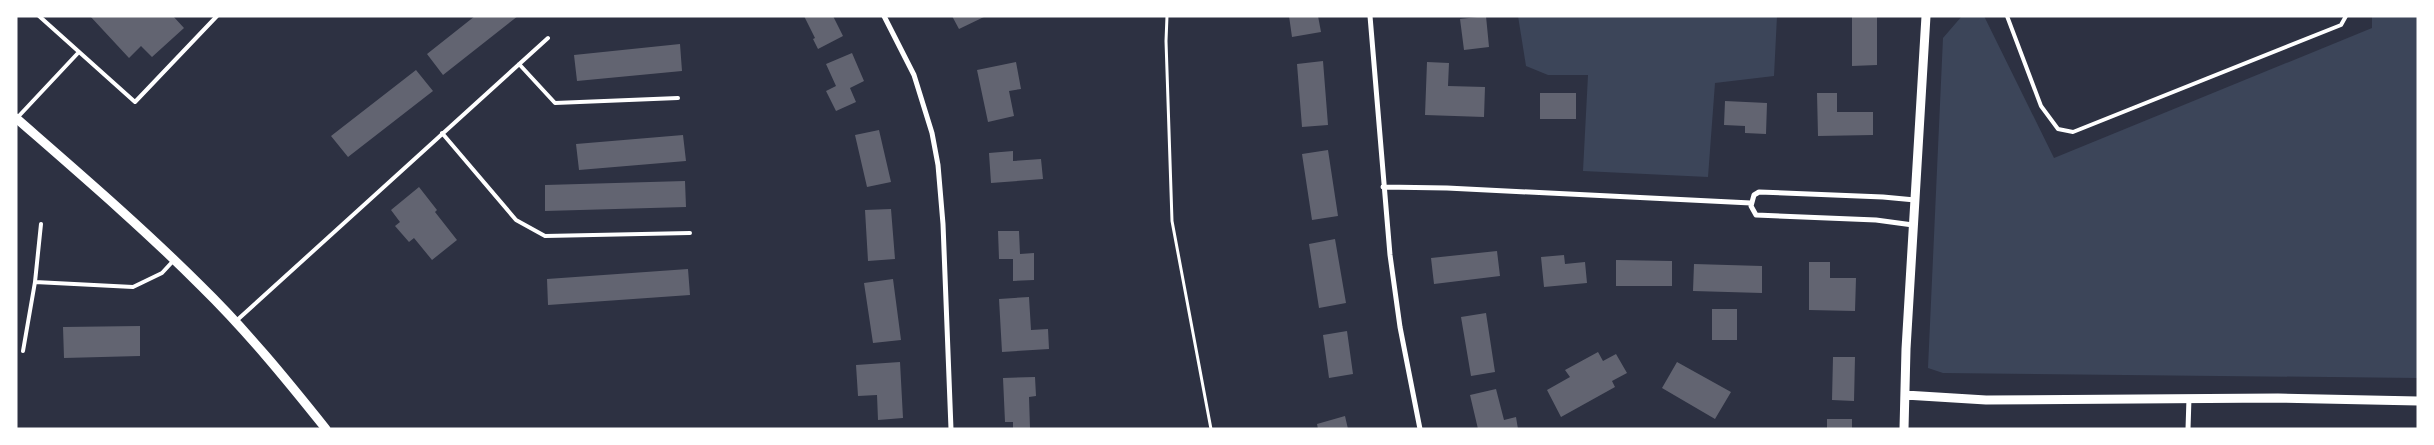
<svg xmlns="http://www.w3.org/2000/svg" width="2434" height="445" font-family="Commissioner,sans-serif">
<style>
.green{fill:#3c4559}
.building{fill:#626471}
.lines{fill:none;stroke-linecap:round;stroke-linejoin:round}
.path{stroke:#fff;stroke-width:3}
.service{stroke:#fff;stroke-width:4}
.minor{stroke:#fff;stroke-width:5}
.tertiary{stroke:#fff;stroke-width:9}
</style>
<rect width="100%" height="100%" fill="#2d3142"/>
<path class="green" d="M1518 16H1777L1774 76 1715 83 1708 177 1583 171 1588 75H1548L1526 66Z
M1962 16H1984L2054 158 2372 28V16H2418V378L1943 373 1928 368 1943 38Z"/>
<path class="building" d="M90 16H173L184 28 152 57 141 46 129 58Z
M475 16H518L443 75 427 54Z
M804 16H833L843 36 818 49 813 39 815 38Z
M952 16H986L959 29Z
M1289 16H1318L1321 32 1292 37Z
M1486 16 1489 47 1464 50 1460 19Z
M1852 16H1877V65L1852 66Z
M680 44 682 71 577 81 574 55Z
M852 53 864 81 850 88 856 102 836 111 826 91 836 86 826 64Z
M1323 61 1328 125 1302 127 1297 64Z
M1016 62 1021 89 1009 91 1014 116 988 122 977 70Z
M1427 62 1449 63 1448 86 1485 87 1484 117 1425 115Z
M416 70 433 91 348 157 331 136Z
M1540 93H1576V119H1540Z
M1817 93H1837V112H1873V135L1818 136Z
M1725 101 1767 103 1766 134 1745 133V126L1724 125Z
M879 130 891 182 867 187 855 135Z
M683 135 686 161 579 170 576 144Z
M1328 150 1338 216 1312 220 1302 154Z
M1013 151V161L1041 159 1043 179 991 183 989 153Z
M685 181 686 207 545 211V185Z
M419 187 437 210 435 212 457 240 432 260 414 238 409 242 395 226 400 222 391 210Z
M891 209 895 259 868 261 865 210Z
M998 231H1019L1020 254 1034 253V280L1013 281V259H999Z
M1335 239 1346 303 1319 308 1309 244Z
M1497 251 1500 276 1434 284 1431 258Z
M1564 255 1565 264 1585 262 1587 283 1544 287 1541 257Z
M1616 260 1672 261V286H1616Z
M1809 262H1830V278H1856L1855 311 1809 310Z
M1694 264 1762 266V293L1693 291Z
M688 269 690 295 548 305 547 279Z
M893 279 901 340 873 343 864 283Z
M1029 297 1031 330 1048 329 1049 349 1002 352 999 299Z
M1712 309H1737V340H1712Z
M1486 313 1495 372 1471 376 1461 317Z
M140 326V356L64 358 63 327Z
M1347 331 1353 374 1329 378 1323 335Z
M1598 352 1603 361 1616 354 1627 373 1612 381 1615 387 1561 417 1547 390 1570 377 1565 370Z
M1833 357H1855L1854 401 1832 400Z
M900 362 903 418 878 420 877 395 858 396 856 365Z
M1677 362 1731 392 1715 419 1662 388Z
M1035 377 1036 396 1029 397 1030 428H1013V422H1005L1003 378Z
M1496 389 1504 420 1516 417 1518 429H1478L1470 395Z
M1345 416 1348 429H1318L1317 424Z
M1827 419H1852V429H1827Z"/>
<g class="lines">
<path class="path" d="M1167 16 1166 41 1172 221 1211 429"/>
<path class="service" d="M39 16 135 102 217 16
M2007 16 2041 106 2058 129 2073 132 2341 25 2346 16
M519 64 555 103 678 98
M17 118 78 53
M442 133 516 220 545 236 690 233
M35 282 41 224
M235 322 548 38
M23 351 35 282 133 287 162 273 174 260"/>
<path class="minor" d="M884 16 914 75 932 133 938 165 943 224 951 429
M1370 16 1390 255 1400 327 1420 429
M1383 187 1447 188 1751 203
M1913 225 1876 220 1756 215 1751 206 1754 195 1759 192 1883 197 1915 200
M2188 429 2189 398"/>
<path class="tertiary" d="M16 118C79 173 142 227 201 286 246 330 286 379 326 429
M1905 395 1986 400 2278 398 2418 401
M1904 429 1906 349 1926 16"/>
</g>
<rect width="2434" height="445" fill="none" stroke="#ffffff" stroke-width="35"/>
</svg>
